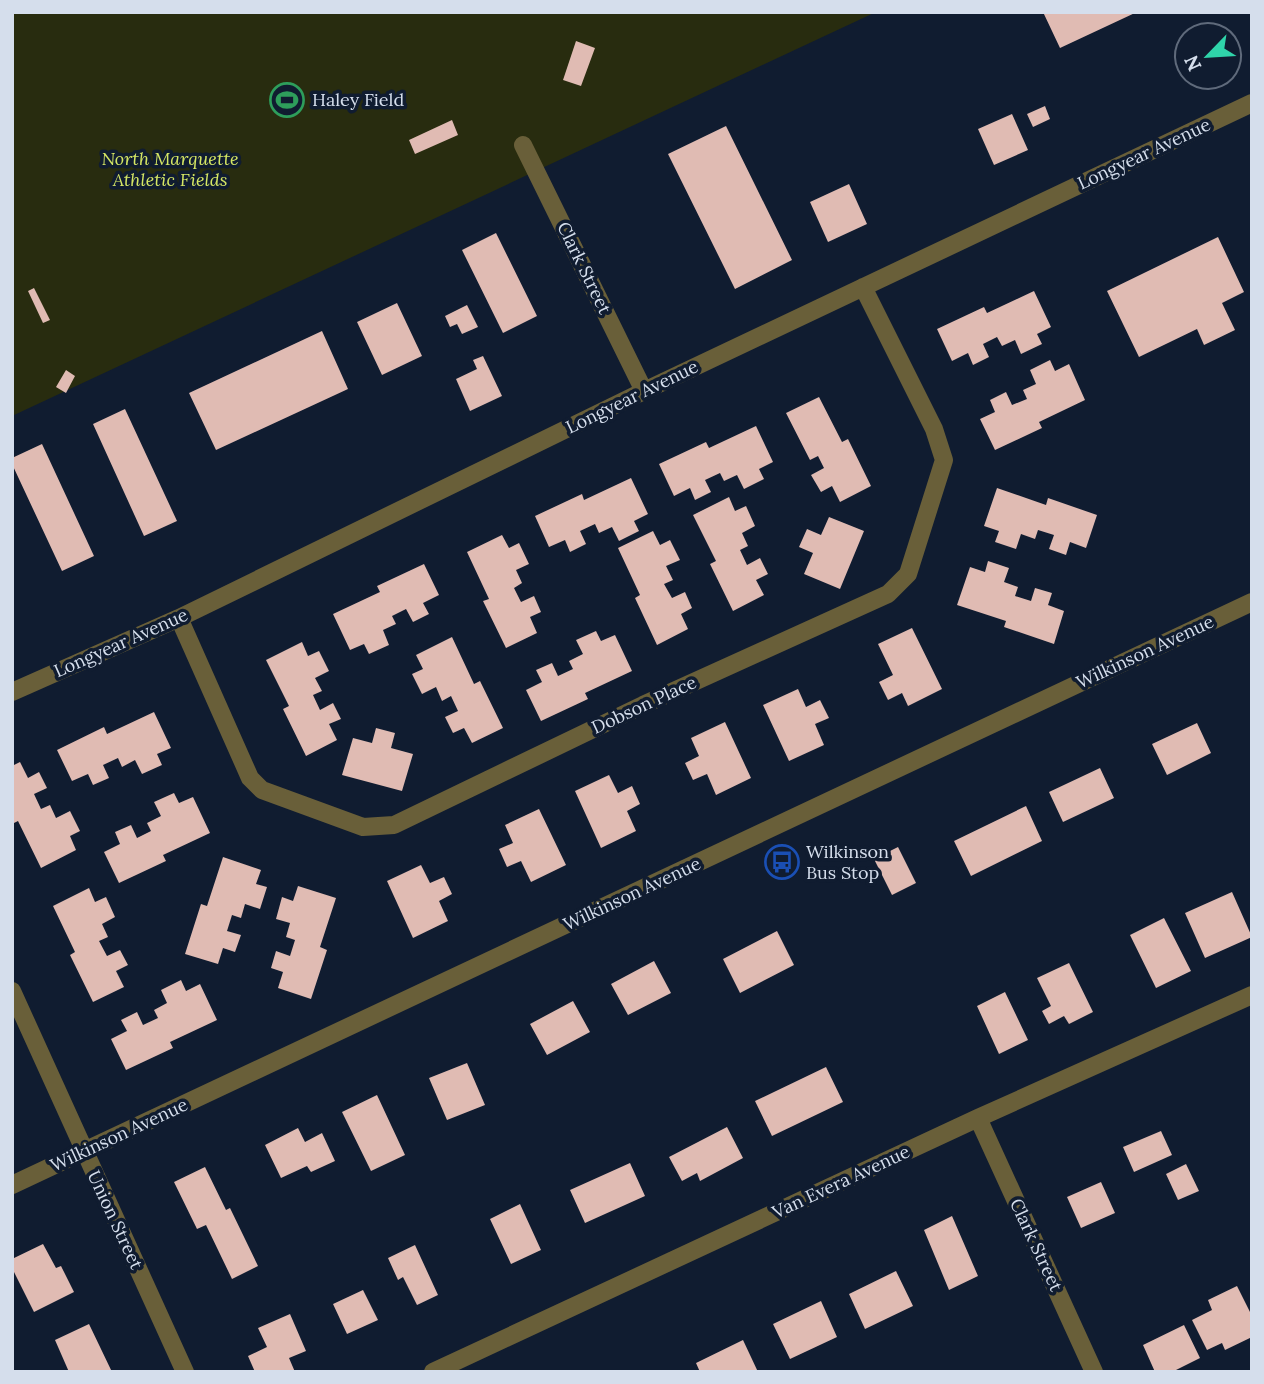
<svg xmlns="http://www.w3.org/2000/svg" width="1264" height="1384" font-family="Lora,serif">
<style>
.green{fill:#282c0f}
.building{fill:#e0bbb3}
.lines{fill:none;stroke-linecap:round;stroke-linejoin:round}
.street{stroke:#695f39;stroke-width:18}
.labels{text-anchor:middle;stroke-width:7;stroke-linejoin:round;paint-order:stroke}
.poi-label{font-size:18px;fill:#d5deec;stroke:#101c30;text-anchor:start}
.street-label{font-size:18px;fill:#d5deec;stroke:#101c30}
.park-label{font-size:18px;font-style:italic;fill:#d6e764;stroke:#101c30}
</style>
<rect width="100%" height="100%" fill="#101c30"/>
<path class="green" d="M12 12H876L12 416Z"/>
<path class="building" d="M1043 12H1137L1060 48Z
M576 41 595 48 581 86 563 80Z
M1045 106 1050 119 1033 127 1027 114Z
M1012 114 1028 150 994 165 978 129Z
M452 120 458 135 415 154 409 140Z
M726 126 792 260 735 289 668 154Z
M849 184 867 224 828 242 810 202Z
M496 233 537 316 503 333 462 250Z
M1218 237 1244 292 1222 303 1235 330 1204 345 1197 329 1139 357 1107 291Z
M34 288 50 320 43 323 28 291Z
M1034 291 1051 327 1037 334 1042 344 1021 354 1015 340 1002 346 997 337 983 344 989 357 973 365 968 353 952 361 937 329 984 307 987 313Z
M397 303 422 356 382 375 357 322Z
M467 305 478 327 462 334 457 324 450 327 445 316Z
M322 331 348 389 216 450 189 393Z
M483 356 502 396 470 411 456 379 477 369 473 360Z
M1050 360 1055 371 1069 364 1085 400 1039 422 1042 428 995 450 980 419 995 412 990 400 1006 392 1012 405 1027 399 1023 390 1036 384 1030 370Z
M66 370 75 376 66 393 56 387Z
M819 397 842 442 848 439 871 486 840 502 832 486 821 492 811 475 824 468 818 456 810 460 786 413Z
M125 409 177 521 144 536 93 424Z
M756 426 773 462 759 469 764 479 744 489 737 475 724 481 720 473 705 480 711 492 695 500 690 488 674 496 659 464 706 442 709 448Z
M42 444 94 556 62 571 12 464V458Z
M631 478 648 514 634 521 639 531 619 541 612 527 599 533 595 524 580 531 586 544 570 552 565 540 549 547 535 516 582 494 584 500Z
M997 488 1046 505 1048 498 1097 515 1086 548 1070 542 1066 555 1049 549 1054 535 1038 530 1035 539 1021 534 1016 549 995 542 999 531 984 526Z
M729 497 735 511 746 506 755 526 742 533 748 546 740 550 747 565 760 558 768 574 756 580 764 595 733 611 710 564 716 561 693 515Z
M829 517 864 531 840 589 804 574 813 553 799 547 807 529 821 535Z
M653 531 660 545 670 540 680 560 666 566 673 580 664 584 672 598 685 592 692 608 681 614 688 629 657 645 635 598 640 595 618 548Z
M502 535 509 548 519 543 529 564 516 570 522 583 514 588 521 602 534 596 541 612 530 617 537 633 506 648 483 601 489 599 467 552Z
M988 561 1009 568 1004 582 1018 587 1015 596 1031 601 1035 588 1052 593 1048 605 1064 611 1054 644 1004 627 1006 621 957 605 970 567 985 572Z
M424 564 439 595 423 603 429 614 413 622 406 609 392 616 396 624 383 630 389 645 369 654 364 644 350 650 333 614 380 592 377 586Z
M912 628 942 689 908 706 902 693 888 700 879 682 893 675 878 644Z
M596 631 601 641 615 635 632 671 585 693 588 699 541 721 526 690 542 682 536 670 552 663 558 676 573 669 569 661 583 654 576 640Z
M452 637 474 684 480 681 503 728 472 743 464 728 453 733 445 717 458 711 451 696 442 701 436 687 422 694 412 674 423 669 416 655Z
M302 642 308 656 319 651 329 671 315 678 322 691 313 695 320 710 333 703 341 719 329 724 337 740 306 756 283 709 289 706 266 660Z
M798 689 806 707 820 700 829 718 815 724 824 745 789 761 763 705Z
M154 712 171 748 157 754 162 765 142 774 135 760 122 767 118 758 103 765 109 778 93 785 88 774 72 781 57 750 104 727 107 734Z
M725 722 751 778 716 795 707 774 693 780 685 763 699 756 691 738Z
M1197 723 1211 753 1167 775 1152 744Z
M376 728 395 733 391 748 413 754 402 791 342 775 353 738 372 743Z
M20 762 28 778 39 772 47 788 34 794 41 809 50 805 56 818 70 811 80 831 70 836 76 850 41 868 18 821 12 824V766Z
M1100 768 1114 798 1063 822 1049 792Z
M609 775 618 793 632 786 640 804 627 811 636 831 601 848 575 791Z
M174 793 179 803 193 797 210 833 163 855 166 861 119 883 104 852 120 844 115 832 131 825 137 838 151 831 147 823 161 816 154 802Z
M1026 806 1042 841 971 876 954 841Z
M539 809 566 865 531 882 521 861 507 867 499 849 513 843 505 825Z
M898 847 916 883 892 895 874 859Z
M223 857 261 870 256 884 267 887 260 909 245 904 241 918 232 915 227 931 241 935 235 952 223 948 218 964 185 954 201 904 207 906Z
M421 865 430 883 444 877 452 894 439 901 448 921 413 938 387 881Z
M298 886 336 898 320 947 327 950 311 999 278 988 283 972 271 968 276 951 290 956 295 940 286 937 290 923 276 919 282 897 293 901Z
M89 888 95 902 106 897 115 917 102 924 108 937 99 941 107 956 120 950 128 965 116 971 124 987 93 1002 70 955 75 952 53 906Z
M1232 892 1252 937 1205 958 1185 913Z
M1164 918 1191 971 1156 988 1130 935Z
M777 931 794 965 740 993 723 959Z
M654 961 671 993 628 1015 611 984Z
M1069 963 1093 1012 1069 1024 1064 1016 1049 1024 1042 1011 1051 1006 1037 978Z
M181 980 186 991 200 984 217 1020 170 1042 173 1048 126 1070 111 1039 127 1031 121 1020 137 1012 143 1025 158 1018 154 1010 167 1003 161 990Z
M1005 992 1028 1040 999 1054 977 1006Z
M573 1001 590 1032 547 1055 530 1024Z
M467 1063 485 1105 447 1120 429 1078Z
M826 1067 843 1102 772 1136 755 1101Z
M377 1095 405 1155 371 1171 342 1112Z
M727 1127 743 1158 700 1181 697 1173 682 1181 669 1157Z
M298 1128 305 1142 322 1133 335 1161 311 1172 307 1166 281 1178 265 1145Z
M1161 1131 1172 1155 1134 1172 1123 1147Z
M630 1163 645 1196 585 1223 570 1190Z
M1186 1164 1199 1191 1178 1200 1166 1174Z
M205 1167 226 1210 230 1208 258 1266 232 1279 206 1225 197 1229 174 1182Z
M1101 1182 1115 1213 1081 1228 1067 1197Z
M520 1204 541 1250 511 1264 490 1219Z
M952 1216 978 1276 949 1290 924 1230Z
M43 1244 56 1268 61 1266 74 1292 34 1312 12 1268V1259Z
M415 1245 438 1295 417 1305 403 1277 398 1280 388 1258Z
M896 1271 913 1306 865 1329 849 1294Z
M1237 1286 1252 1316V1337L1225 1350 1222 1343 1207 1350 1192 1320 1212 1310 1208 1300Z
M363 1290 378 1320 347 1334 333 1304Z
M821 1301 837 1337 790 1359 773 1324Z
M290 1314 306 1351 289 1358 295 1372H255L248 1356 267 1347 258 1328Z
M89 1324 112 1372H69L55 1340Z
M1184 1325 1200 1358 1172 1372H1155L1143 1345Z
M743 1340 758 1372H700L696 1363Z"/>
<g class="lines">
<path class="street" d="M523 145 644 391
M179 618 250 778 262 790 363 827 394 825 643 705 888 594 908 574 944 460 934 429 863 287
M12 692 179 618 644 391 1252 103
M12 991 185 1372
M978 1118 1094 1372
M12 1185 1252 602
M433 1372 978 1118 1252 995"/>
</g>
<defs>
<g id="stadium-ring" transform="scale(1.75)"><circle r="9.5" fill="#101c30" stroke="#2e9e5b" stroke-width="1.5"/><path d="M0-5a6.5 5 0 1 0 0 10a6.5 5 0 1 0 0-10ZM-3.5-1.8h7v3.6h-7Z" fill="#2e9e5b"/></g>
<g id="bus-ring" transform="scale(1.75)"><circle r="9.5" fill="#101c30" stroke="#1a4fb4" stroke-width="1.5"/><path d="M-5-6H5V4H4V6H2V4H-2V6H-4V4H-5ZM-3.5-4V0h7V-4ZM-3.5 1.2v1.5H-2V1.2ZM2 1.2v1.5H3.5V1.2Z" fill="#1a4fb4"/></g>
</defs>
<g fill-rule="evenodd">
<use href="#stadium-ring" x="287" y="100"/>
<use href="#bus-ring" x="782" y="862"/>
</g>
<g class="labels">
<g class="poi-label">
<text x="312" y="106">Haley Field</text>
<text x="806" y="858">Wilkinson<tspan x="806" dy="21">Bus Stop</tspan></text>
</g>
<g class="street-label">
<text transform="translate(1144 154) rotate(-25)" y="6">Longyear Avenue</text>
<text transform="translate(584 268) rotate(64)" y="6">Clark Street</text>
<text transform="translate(632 397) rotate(-26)" y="6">Longyear Avenue</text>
<text transform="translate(121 643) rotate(-24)" y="6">Longyear Avenue</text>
<text transform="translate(1145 652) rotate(-25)" y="6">Wilkinson Avenue</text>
<text transform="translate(644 705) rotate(-25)" y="6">Dobson Place</text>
<text transform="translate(632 894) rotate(-25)" y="6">Wilkinson Avenue</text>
<text transform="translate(119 1135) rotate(-25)" y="6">Wilkinson Avenue</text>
<text transform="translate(841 1182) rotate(-25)" y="6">Van Evera Avenue</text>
<text transform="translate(115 1220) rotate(65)" y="6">Union Street</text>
<text transform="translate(1036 1245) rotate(65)" y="6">Clark Street</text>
</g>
<g class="park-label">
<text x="170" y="165">North Marquette<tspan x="170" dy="21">Athletic Fields</tspan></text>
</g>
</g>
<rect width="1264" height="1384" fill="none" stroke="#d5deec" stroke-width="28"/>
<g transform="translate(1208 56) rotate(245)"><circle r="33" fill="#101c30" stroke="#5f6a7b" stroke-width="2"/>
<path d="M0-5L12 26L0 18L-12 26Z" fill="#2fd4aa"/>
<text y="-10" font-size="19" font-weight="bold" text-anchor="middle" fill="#d5deec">N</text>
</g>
</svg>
